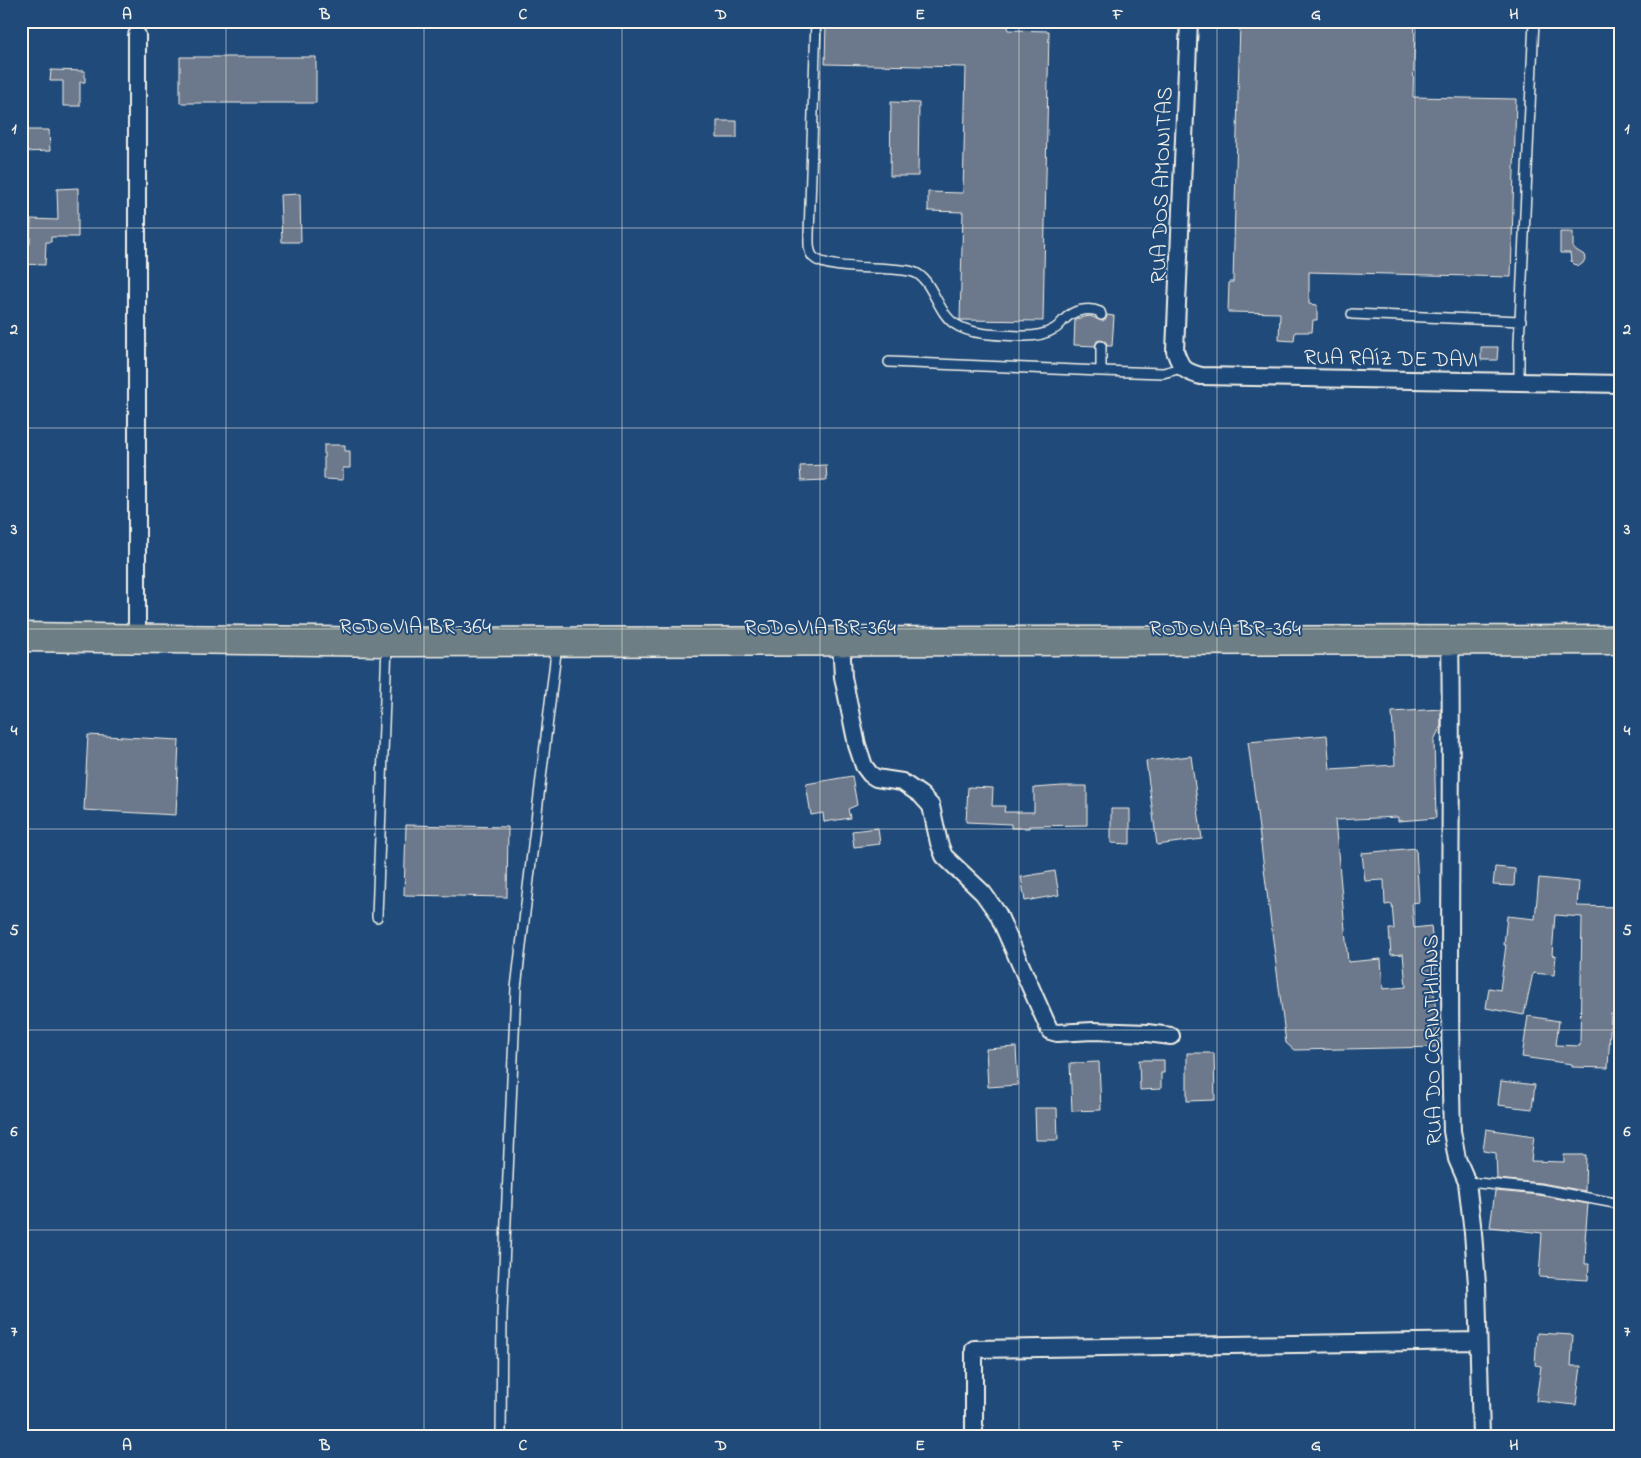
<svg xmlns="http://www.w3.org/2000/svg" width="1641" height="1458" font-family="'Indie Flower',sans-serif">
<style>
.building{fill:#6c788b;stroke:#f4f1e8}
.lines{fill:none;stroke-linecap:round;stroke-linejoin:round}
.lane-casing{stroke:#f4f1e8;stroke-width:12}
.street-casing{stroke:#f4f1e8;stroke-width:20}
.highway-casing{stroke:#f4f1e8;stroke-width:31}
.lane{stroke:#1f4a7a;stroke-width:9}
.street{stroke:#1f4a7a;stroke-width:16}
.highway{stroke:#6d7e84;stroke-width:28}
.grid{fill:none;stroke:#f4f1e8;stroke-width:1;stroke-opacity:0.55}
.labels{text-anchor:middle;stroke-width:4;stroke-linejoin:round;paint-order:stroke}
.street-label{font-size:22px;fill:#f4f1e8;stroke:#1f4a7a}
.neatline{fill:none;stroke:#f4f1e8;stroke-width:2}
.grid-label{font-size:16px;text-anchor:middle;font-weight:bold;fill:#f4f1e8}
</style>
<rect width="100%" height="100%" fill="#1f4a7a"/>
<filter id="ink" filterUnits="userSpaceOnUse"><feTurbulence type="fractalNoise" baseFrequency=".02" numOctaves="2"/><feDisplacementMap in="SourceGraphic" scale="10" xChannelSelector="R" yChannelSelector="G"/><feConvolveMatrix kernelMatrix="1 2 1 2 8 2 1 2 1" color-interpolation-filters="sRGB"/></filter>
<g filter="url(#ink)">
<path class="building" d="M826 21H1009L1008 30 1049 31 1043 321 960 320 963 212 928 211V192L963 193 966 67 825 64Z
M1240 21H1415L1413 97 1516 99 1511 277 1309 272V304L1317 305V320H1313L1312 332H1295L1294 341 1279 340 1280 313 1228 312 1229 282H1233Z
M180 57H316V103H180Z
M51 70 85 71V82H80V106H63V81H50Z
M891 102 919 103 918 176H890Z
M717 121H737V138H717Z
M21 130H49L50 151 21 152Z
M78 188V237H51V242H46L45 265 21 264V244H30L31 219 58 220 57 189Z
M300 194 301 242H282L280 195Z
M1560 232H1573V248L1584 255 1585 259 1583 263 1579 266 1574 264 1571 261 1570 253H1560Z
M1107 315 1114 316 1112 346H1107L1106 342 1101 340 1097 341 1095 346 1074 345 1075 319 1090 316 1102 321 1106 319Z
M1481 347H1498L1497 360H1481Z
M324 445H345V451H350V468H343V480L324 479Z
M826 465 827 480 801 481 800 466Z
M1441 709V726L1434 740 1436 818 1398 821V817L1335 820 1348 962 1381 959 1383 989 1406 987 1403 954 1391 955 1389 929H1394L1392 904 1385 905 1384 880 1365 881 1362 853 1416 848 1419 902 1412 903 1414 928 1431 926 1434 958H1437V968L1432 971 1439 1047 1294 1050 1286 1043 1248 742 1327 735 1330 769 1395 765 1392 712Z
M88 735 179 740 176 815 84 810Z
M1191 756 1202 839 1157 845 1146 761Z
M852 776 857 805 848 809 850 818 824 822 823 813 811 815 806 784Z
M1062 786H1087V825L1029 826V828H1011V824L966 822 968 787 993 788 992 806H1005L1004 812H1034V788Z
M1111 809H1130V844L1111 843Z
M406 825 508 827 507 897 404 895Z
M878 828 880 844 854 847 852 831Z
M1495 867 1515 869 1514 886 1493 885Z
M1055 871 1059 895 1025 901 1021 877Z
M1539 878 1579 882 1577 906 1620 907V1014H1611L1608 1068 1572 1067V1064L1522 1057 1528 1016 1559 1021 1556 1045 1580 1046 1582 917 1555 915 1552 955 1556 956 1554 975 1533 973 1524 1015 1486 1008 1489 988 1500 990 1506 945H1504L1507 916 1535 919Z
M1016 1047 1018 1085 988 1087 986 1049Z
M1187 1053H1214L1215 1100 1187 1101Z
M1139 1060H1164V1073H1161V1089L1140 1090Z
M1099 1062 1101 1110 1072 1111 1070 1063Z
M1501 1081 1535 1085 1532 1109 1498 1105Z
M1035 1108H1057L1058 1140H1036Z
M1486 1129 1534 1136 1531 1161 1564 1162V1155H1586L1585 1191 1541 1183 1497 1179 1496 1153 1483 1151Z
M1495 1191 1539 1195 1588 1204 1585 1240H1586L1585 1264H1589L1588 1280 1539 1277 1542 1233 1490 1227Z
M1537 1333 1573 1335 1571 1366H1581L1576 1405 1536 1401 1541 1366 1535 1365Z"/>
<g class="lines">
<g class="lane-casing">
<path id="lane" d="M816 21 809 235C809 243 808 251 813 257 828 272 890 265 913 272 932 277 937 313 955 324 972 336 1005 335 1025 336 1035 336 1046 334 1054 329 1059 327 1061 322 1065 319 1073 310 1089 307 1100 312L1101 315
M1352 314 1521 321
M1101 346V371L1163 373 1182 368
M889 362 1101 371
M1519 382V343L1534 21
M377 917 387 644
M1467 1182 1540 1189 1620 1204
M501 1437 502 1314 516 988 557 644"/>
</g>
<g class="street-casing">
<path id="street" d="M1189 21 1175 351C1181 368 1183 371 1201 376L1620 384
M137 624V35
M1450 639C1453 803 1447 967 1452 1131L1457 1159 1467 1182 1473 1233 1477 1284 1481 1437
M841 641 843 677 857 745 864 766 870 774 876 778 902 782 921 795 931 806 939 843 944 856 983 893 998 914 1050 1031 1057 1033 1093 1031 1147 1033 1171 1036
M974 1437V1349L1478 1341"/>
</g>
<g class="highway-casing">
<path id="highway" d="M21 637 388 642 1620 640"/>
</g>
<use href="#lane" class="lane"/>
<use href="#street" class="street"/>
<use href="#highway" class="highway"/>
</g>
</g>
<path class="grid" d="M226 21V1437M424 21V1437M622 21V1437M820 21V1437M1019 21V1437M1217 21V1437M1415 21V1437M21 228H1620M21 428H1620M21 629H1620M21 829H1620M21 1030H1620M21 1230H1620"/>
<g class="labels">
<g class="street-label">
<text transform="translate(1160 185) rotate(-88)" y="8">RUA DOS AMONITAS</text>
<text transform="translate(1391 357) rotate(1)" y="8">RUA RAÍZ DE DAVI</text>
<text x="415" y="633">RODOVIA BR-364</text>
<text x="820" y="634">RODOVIA BR-364</text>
<text x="1225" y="635">RODOVIA BR-364</text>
<text transform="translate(1431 1040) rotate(-91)" y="8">RUA DO CORINTHIANS</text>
</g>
</g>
<rect width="1641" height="1458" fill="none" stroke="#1f4a7a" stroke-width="55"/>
<rect x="28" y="28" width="1586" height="1402" class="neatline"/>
<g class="grid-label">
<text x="127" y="19">A</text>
<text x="325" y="19">B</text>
<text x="523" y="19">C</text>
<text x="721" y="19">D</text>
<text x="920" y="19">E</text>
<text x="1118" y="19">F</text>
<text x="1316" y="19">G</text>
<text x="1514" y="19">H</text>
<text x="14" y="133">1</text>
<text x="1627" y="133">1</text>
<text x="14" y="334">2</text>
<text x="1627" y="334">2</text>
<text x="14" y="534">3</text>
<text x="1627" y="534">3</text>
<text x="14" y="735">4</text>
<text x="1627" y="735">4</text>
<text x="14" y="935">5</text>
<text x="1627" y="935">5</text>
<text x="14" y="1136">6</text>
<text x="1627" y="1136">6</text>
<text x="14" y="1336">7</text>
<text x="1627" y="1336">7</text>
<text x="127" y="1450">A</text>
<text x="325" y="1450">B</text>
<text x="523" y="1450">C</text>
<text x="721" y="1450">D</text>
<text x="920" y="1450">E</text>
<text x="1118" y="1450">F</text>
<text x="1316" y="1450">G</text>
<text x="1514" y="1450">H</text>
</g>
</svg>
